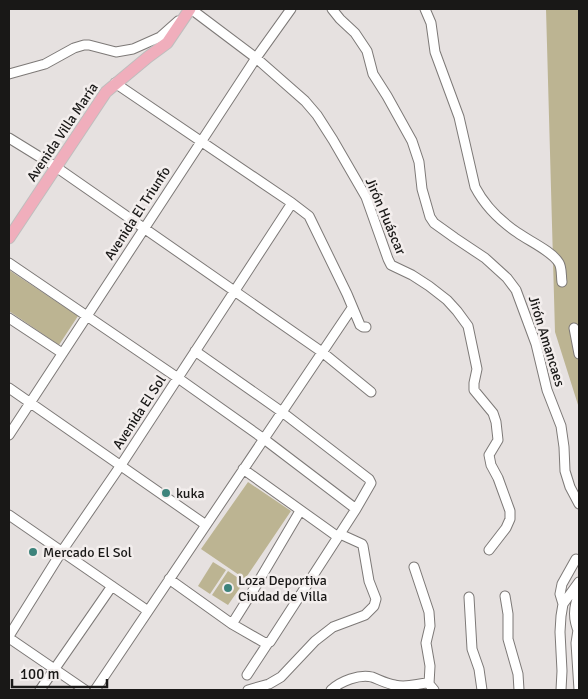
<svg xmlns="http://www.w3.org/2000/svg" width="588" height="699" font-family="Signika,sans-serif">
<style>
.green{fill:#bcb492}
.lines{fill:none;stroke-linecap:round;stroke-linejoin:round}
.minor-casing{stroke:#7d7977;stroke-width:11}
.major-casing{stroke:#bfbebe;stroke-width:13}
.minor{stroke:#fff;stroke-width:9}
.major{stroke:#f0aebc;stroke-width:11}
.poi-dot{fill:#3d837b;stroke:#f3eeed;stroke-width:2}
.labels{text-anchor:middle;stroke-width:5;stroke-linejoin:round;paint-order:stroke}
.street-label{font-size:14px;fill:#191817;stroke:#f3eeed}
.poi-label{font-size:14px;fill:#191817;stroke:#f3eeed;text-anchor:start}
</style>
<rect width="100%" height="100%" fill="#e6e1e0"/>
<path class="green" d="M546 9H579V408L555 332Z
M9 270 78 316 59 345 9 311Z
M248 482 291 511 245 579 201 549Z
M213 562 226 570 210 594 198 586Z
M228 571 244 582 228 605 212 595Z"/>
<g class="lines">
<g class="minor-casing">
<path id="minor" d="M191 9 256 58 305 101 317 115 333 140 366 197 388 259 391 265 412 275 429 286 447 300 457 311 468 326 477 369 474 383V390L493 413 496 422 498 440 489 455 491 465 498 478 510 511V519L506 528 489 550
M332 9 340 19 355 33 367 51 373 74 387 96 412 141 419 162 422 189 430 217 434 223 455 238 485 258 507 278 516 290 536 344 547 390 561 426 564 447 565 471 570 487 579 504
M425 9 431 23 435 52 459 117 475 187C485 206 500 221 518 233 529 241 552 251 559 263 562 268 561 275 562 282
M9 74 45 64 74 48 84 45H89L116 52 133 49 160 37 178 21
M115 83 292 203 309 216 347 294 360 325 363 327H366
M9 138 56 167 322 352 371 392
M9 263 178 378 264 439 356 509
M9 318 62 353
M574 328 579 354
M9 388 206 525
M9 435 256 58 291 9
M243 469 338 537
M9 515 148 611
M414 567 429 612 430 626 426 643 430 666 429 684
M169 579 232 624 265 643 270 642 356 509 371 483 369 479 282 412 195 351
M579 594C573 608 573 619 579 633
M505 596 508 614V639L518 674 519 690
M469 597 472 649 479 669 482 690
M563 604 560 594 562 584 576 559
M232 624 254 589 300 511
M578 630 576 643 579 690
M9 636 62 551 121 465 292 203
M9 638 85 690
M247 675 268 643
M40 690 112 586
M95 690 352 308
M248 690 269 684 281 677 315 641 333 627 365 615 374 606 376 599 369 581 363 546 362 544 340 534
M331 690C341 681 359 674 372 677 380 680 387 684 395 685 406 688 416 684 427 683L429 684 434 690
M561 690 562 671 560 632 561 616 563 604 579 582"/>
</g>
<g class="major-casing">
<path id="major" d="M9 238 106 92 148 57 167 43 190 9"/>
</g>
<use href="#minor" class="minor"/>
<use href="#major" class="major"/>
</g>
<g class="poi-dot">
<circle cx="166" cy="493" r="5"/>
<circle cx="33" cy="552" r="5"/>
<circle cx="228" cy="588" r="5"/>
</g>
<g class="labels">
<g class="street-label">
<text transform="translate(62 132) rotate(-56)" y="5">Avenida Villa María</text>
<text transform="translate(137 213) rotate(-57)" y="5">Avenida El Triunfo</text>
<text transform="translate(386 216) rotate(67)" y="5">Jirón Huáscar</text>
<text transform="translate(547 341) rotate(73)" y="5">Jirón Amancaes</text>
<text transform="translate(139 412) rotate(-57)" y="5">Avenida El Sol</text>
</g>
<g class="poi-label">
<text x="176" y="498">kuka</text>
<text x="43" y="557">Mercado El Sol</text>
<text x="238" y="585">Loza Deportiva<tspan x="238" dy="16">Ciudad de Villa</tspan></text>
</g>
</g>
<rect width="588" height="699" fill="none" stroke="#191817" stroke-width="20"/>
<path d="M12 679v8h95v-8" fill="none" stroke="#191817" stroke-width="2.5"/>
<text x="20" y="679" font-size="15" fill="#191817" stroke="#f3eeed" stroke-width="4" paint-order="stroke">100 m</text>
</svg>
